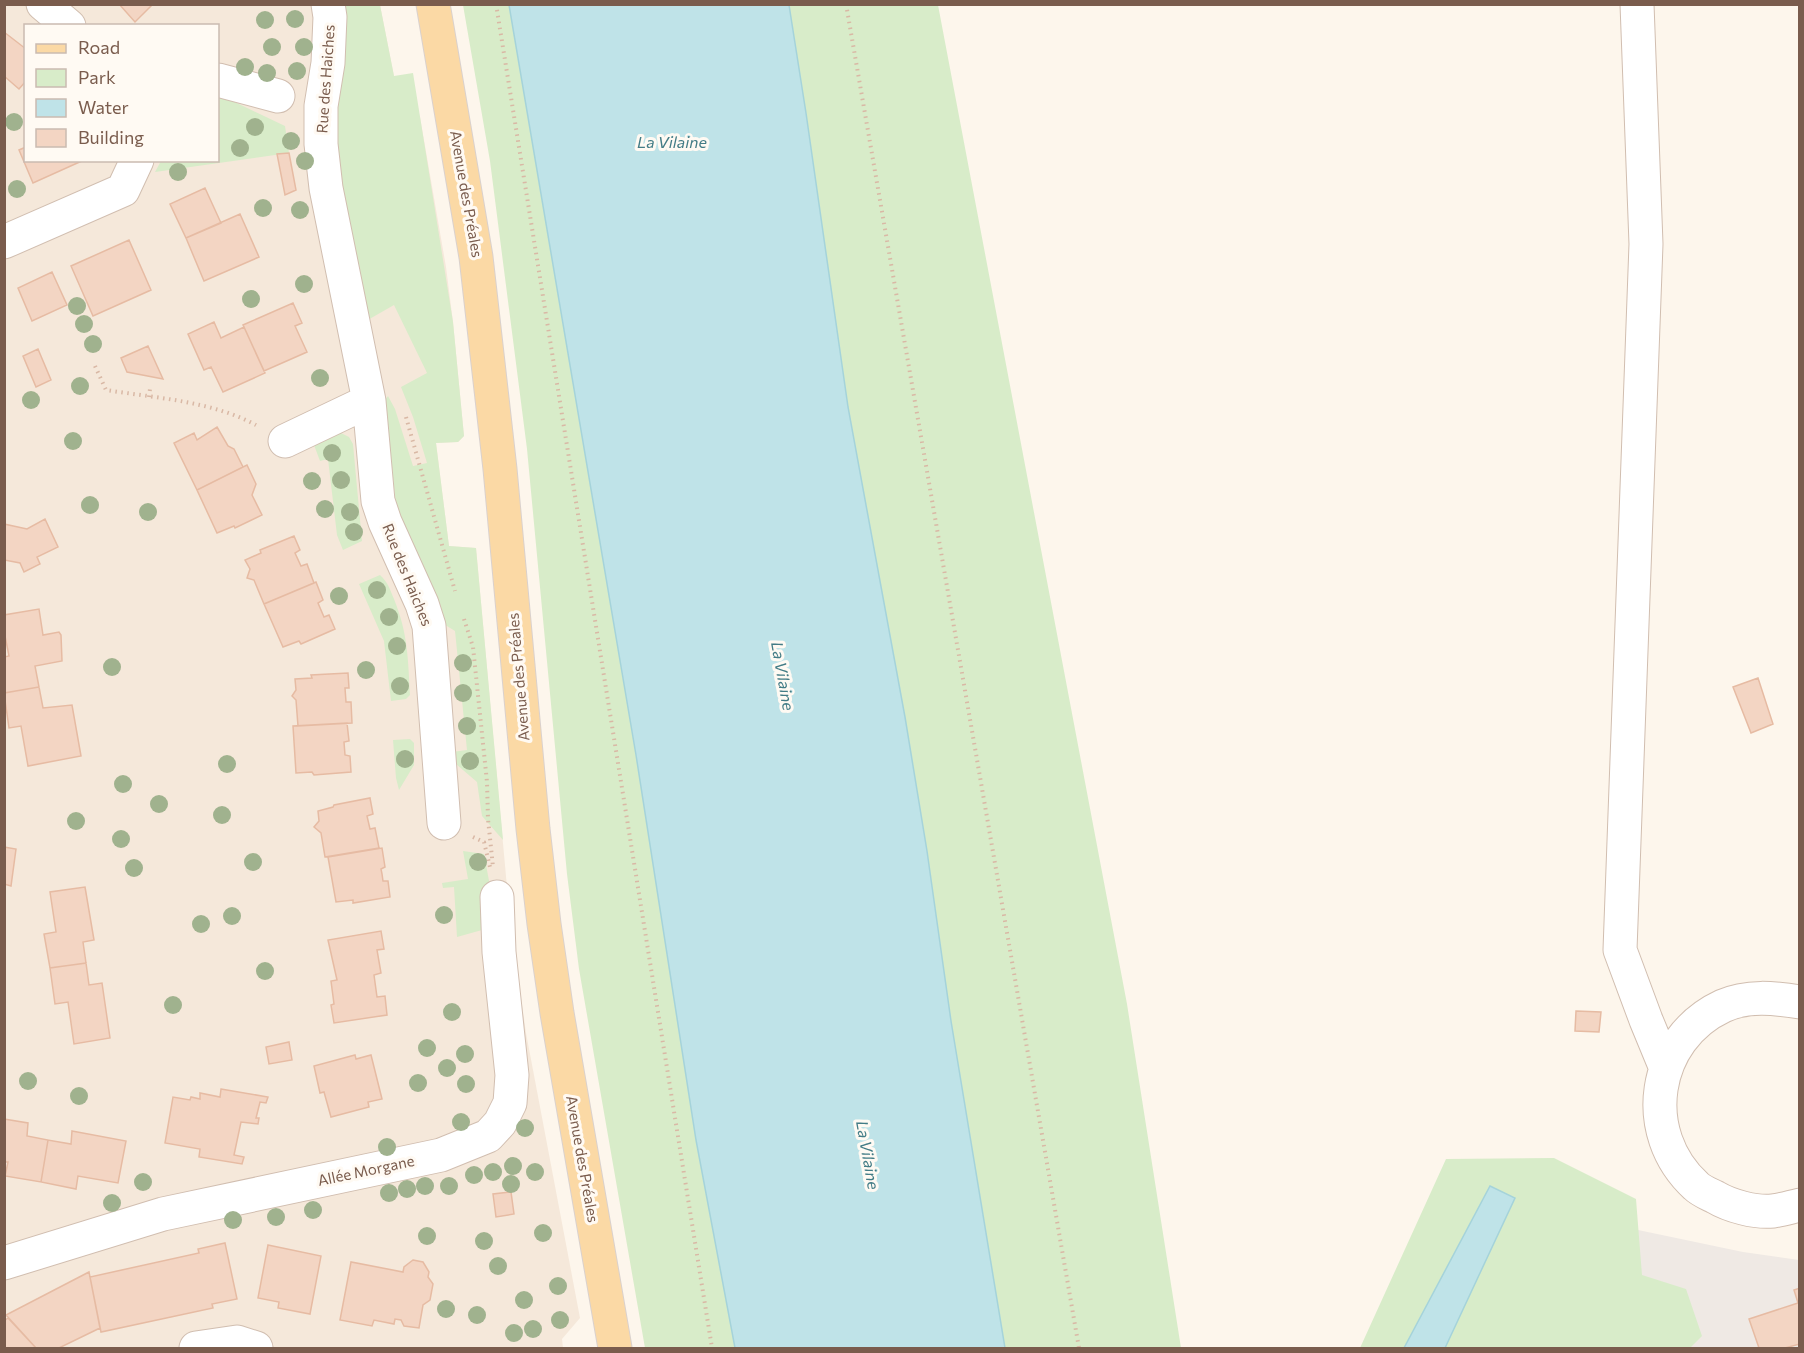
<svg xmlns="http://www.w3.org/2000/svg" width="1804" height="1353" font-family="Commissioner,sans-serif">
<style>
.residential{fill:#f5e8da;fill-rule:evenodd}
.industrial{fill:#efe9e4}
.green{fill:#d8ecc9}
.water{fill:#bfe3e8;stroke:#a5d3da;stroke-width:1.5}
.building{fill:#f3d5c3;stroke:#e6bba3;stroke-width:1.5}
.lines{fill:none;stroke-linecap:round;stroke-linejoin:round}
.minor-casing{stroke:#d1beb0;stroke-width:35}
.major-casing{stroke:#dad1cd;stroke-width:35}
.path{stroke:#d9b8a5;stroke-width:4;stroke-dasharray:1.5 4.5;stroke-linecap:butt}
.minor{stroke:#fff;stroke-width:33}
.major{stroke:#fbd9a5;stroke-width:33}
.tree{fill:#a0b28e}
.labels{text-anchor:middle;stroke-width:6;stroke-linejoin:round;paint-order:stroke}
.street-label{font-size:15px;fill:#7a5c4d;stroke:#fffaf3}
.water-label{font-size:16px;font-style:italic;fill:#437c86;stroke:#fffaf3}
</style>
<rect width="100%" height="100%" fill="#fdf6ec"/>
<path class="residential" d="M5 5H380L394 76 420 117 446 267 453 322 464 436 458 442 436 443 449 546 476 548 510 920 526 1033 580 1318 562 1339 563 1348H5ZM26 26H218V160H26Z"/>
<path class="industrial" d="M1619 1226 1743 1252 1799 1260V1348H1523Z"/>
<path class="green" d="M339 5H380L394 76 413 73 453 322 464 436 458 442 436 443 449 546 476 548 503 840 482 816 477 782 456 764 452 752 467 750 455 631 442 623 396 506 385 400 388 396 395 409 413 466 427 463 413 417 401 387 427 373 394 305 366 321 345 226 334 118Z
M463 5H509L636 755 696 1140 735 1348H645L579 969 567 874 527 449 490 161Z
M789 5H938L1127 1004 1181 1348H1005L951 1021 927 851 905 717 848 407 806 113Z
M218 94 285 126 289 153 155 172 161 161 218 160Z
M341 433 349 437 353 444 362 541 343 550 337 535 328 459 320 461 314 445Z
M380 575C388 582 390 590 394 599 408 634 408 658 410 695L406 699 391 701 384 641 359 584Z
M410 739 414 743V765L399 790 396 778 393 740Z
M463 851 484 854 490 886 482 930 457 937 454 887 443 888 442 883 468 879Z
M1554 1158 1636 1199 1642 1275 1686 1289 1702 1336 1690 1348H1445L1514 1199 1490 1186 1404 1348H1360L1446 1159Z"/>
<path class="water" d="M509 5H789L806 113 848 407 905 717 927 851 951 1021 1005 1348H735L696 1140 636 755Z
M1490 1186 1515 1198 1445 1348H1404Z"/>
<path class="building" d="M119 4H153L135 22Z
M4 32 26 49V81L19 89 4 76Z
M26 147V160H84L33 183 19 150Z
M289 153 296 190 285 195 277 154Z
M205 188 221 223 186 238 170 204Z
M240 214 259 257 204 281 186 238Z
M129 240 151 290 93 316 71 266Z
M52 272 67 305 32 321 18 288Z
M293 303 302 323 295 326 307 352 264 371 243 325Z
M214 322 221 338 244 327 265 373 223 392 211 367 204 370 188 334Z
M148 346 163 379 127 372 121 358Z
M38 349 51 380 36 387 23 356Z
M217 427 228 446 234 449 243 467 197 490 174 443 194 433 197 440Z
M247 465 256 484 252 495 262 515 235 528 234 526 217 533 197 490Z
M45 519 58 547 37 557 40 564 24 572 20 563 4 560V524L27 529Z
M294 536 300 550 295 553 301 566 307 564 314 583 264 604 254 580 247 578 250 569 245 560 261 553 260 550Z
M316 582 323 600 318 603 324 617 329 615 335 629 301 644 299 641 283 647 264 604Z
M39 609 43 635 59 632 61 635 62 661 35 666 39 687 4 693V657L9 656 4 631V615Z
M348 673 349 688H345L346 702H351L352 723 298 726 296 700 292 696 296 690 295 679 312 678 311 675Z
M1758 678 1773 724 1751 733 1733 687Z
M39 687 43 708 72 705 81 756 28 766 21 726 9 728 4 693Z
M347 723 349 741 344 742 345 755 350 756 351 772 314 775 312 772 296 773 293 726Z
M370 798 373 814 367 816 370 829 375 828 379 848 325 857 321 833 314 827 319 821 318 811 333 807 334 805Z
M4 847 16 849 11 886 4 884Z
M382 848 385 867 381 869 382 874 383 881H388L390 897 353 903V900L336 902 328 857Z
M85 887 94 940 83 942 86 963 50 968 44 934 56 932 50 892Z
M381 931 384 949 377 950 381 973 374 975 377 997 385 996 387 1015 334 1023 331 1005 334 1004 331 981 337 980 328 940Z
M86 963 89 985 102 983 110 1038 74 1044 68 1002 55 1004 50 968Z
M1576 1011 1601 1012 1599 1032 1575 1031Z
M289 1042 292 1060 269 1064 266 1047Z
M355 1055 356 1059 371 1055 382 1099 368 1102 369 1107 331 1117 324 1092 320 1093 314 1066Z
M221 1089 268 1097 266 1103 260 1102 256 1118H259L258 1124 241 1122 234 1155 244 1157 242 1164 199 1157 200 1149 165 1143 173 1097 190 1100 191 1097 200 1099V1093L220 1097Z
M4 1119 28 1123 27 1136 48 1140 41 1182 5 1176 8 1162H4Z
M72 1131 126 1141 118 1183 78 1176 76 1189 41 1182 48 1140 71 1144Z
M511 1192 514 1214 496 1217 493 1194Z
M225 1243 237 1299 212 1304 213 1308 101 1332 90 1277 199 1253 198 1249Z
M268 1245 321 1256 310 1314 278 1308 279 1302 258 1298Z
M413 1260 423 1262 429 1272 428 1277 433 1284 430 1300 423 1305 419 1328 404 1326 401 1320 395 1319 394 1324 374 1320 372 1326 340 1320 351 1262 403 1272 404 1267Z
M89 1272 100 1328 59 1348H36L6 1315Z
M1800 1288V1344L1785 1348H1759L1749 1319 1798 1303 1794 1290Z
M8 1318 36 1348H4V1321Z"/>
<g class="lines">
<g class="minor-casing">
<path id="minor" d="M43 4 69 26
M328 4 330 17 328 63 321 106V144L326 188 369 401 378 501 385 522 422 604 429 626 444 823
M1637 4 1646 244 1620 950 1646 1020 1665 1066
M218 80 278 96
M4 242 123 190 137 160
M285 441 369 401
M1800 1002C1775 998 1747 995 1723 1006 1652 1039 1638 1133 1696 1186 1701 1191 1709 1194 1715 1197 1730 1206 1756 1213 1773 1211 1781 1210 1791 1207 1800 1205
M4 1263 163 1214 441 1155 488 1136 500 1123 510 1103 512 1075 499 952 497 897
M196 1348 237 1342 256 1348"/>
</g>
<g class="major-casing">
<path id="major" d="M433 4 476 257 500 469 533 829 544 924 557 1013 615 1348"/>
</g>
<path class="path" d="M496 4 712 1348
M846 4 1079 1348
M95 366 106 390C156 398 211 401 256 425
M149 397 150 389
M406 417 455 591
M464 619 473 647 487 782 488 819 493 867
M473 837 484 842 490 867"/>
<use href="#minor" class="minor"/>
<use href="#major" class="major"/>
</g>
<g class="tree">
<circle cx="295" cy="19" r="9"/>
<circle cx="265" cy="20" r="9"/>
<circle cx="272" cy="47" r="9"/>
<circle cx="304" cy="47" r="9"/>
<circle cx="245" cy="67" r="9"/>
<circle cx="297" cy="71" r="9"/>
<circle cx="267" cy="73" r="9"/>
<circle cx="14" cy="122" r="9"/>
<circle cx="255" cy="127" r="9"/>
<circle cx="291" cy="141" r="9"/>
<circle cx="240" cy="148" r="9"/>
<circle cx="305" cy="161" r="9"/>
<circle cx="178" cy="172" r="9"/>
<circle cx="17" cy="189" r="9"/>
<circle cx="263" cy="208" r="9"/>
<circle cx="300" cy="210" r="9"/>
<circle cx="304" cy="284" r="9"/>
<circle cx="251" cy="299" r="9"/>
<circle cx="77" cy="306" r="9"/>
<circle cx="84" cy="324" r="9"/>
<circle cx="93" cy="344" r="9"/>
<circle cx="320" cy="378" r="9"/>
<circle cx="80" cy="386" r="9"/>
<circle cx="31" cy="400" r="9"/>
<circle cx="73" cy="441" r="9"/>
<circle cx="332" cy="453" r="9"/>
<circle cx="341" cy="480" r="9"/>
<circle cx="312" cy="481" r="9"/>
<circle cx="90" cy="505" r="9"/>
<circle cx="325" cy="509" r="9"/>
<circle cx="148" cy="512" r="9"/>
<circle cx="350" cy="512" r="9"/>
<circle cx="354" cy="532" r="9"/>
<circle cx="377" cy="590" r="9"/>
<circle cx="339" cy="596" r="9"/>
<circle cx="389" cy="617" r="9"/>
<circle cx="397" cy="646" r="9"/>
<circle cx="463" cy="663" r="9"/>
<circle cx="112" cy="667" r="9"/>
<circle cx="366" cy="670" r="9"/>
<circle cx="400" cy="686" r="9"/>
<circle cx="463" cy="693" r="9"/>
<circle cx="467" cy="726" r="9"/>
<circle cx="405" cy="759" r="9"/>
<circle cx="470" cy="761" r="9"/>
<circle cx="227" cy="764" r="9"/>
<circle cx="123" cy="784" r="9"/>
<circle cx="159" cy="804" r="9"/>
<circle cx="222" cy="815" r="9"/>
<circle cx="76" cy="821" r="9"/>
<circle cx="121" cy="839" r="9"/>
<circle cx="253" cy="862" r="9"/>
<circle cx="478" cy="862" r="9"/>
<circle cx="134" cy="868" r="9"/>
<circle cx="444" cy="915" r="9"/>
<circle cx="232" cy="916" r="9"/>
<circle cx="201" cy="924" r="9"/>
<circle cx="265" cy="971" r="9"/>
<circle cx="173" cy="1005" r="9"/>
<circle cx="452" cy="1012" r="9"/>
<circle cx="427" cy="1048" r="9"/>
<circle cx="465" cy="1054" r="9"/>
<circle cx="447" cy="1068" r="9"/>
<circle cx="28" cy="1081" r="9"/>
<circle cx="418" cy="1083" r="9"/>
<circle cx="466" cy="1084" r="9"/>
<circle cx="79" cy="1096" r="9"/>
<circle cx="461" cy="1122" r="9"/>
<circle cx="525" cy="1128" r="9"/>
<circle cx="387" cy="1147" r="9"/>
<circle cx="513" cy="1166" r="9"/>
<circle cx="493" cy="1172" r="9"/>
<circle cx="535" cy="1172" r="9"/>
<circle cx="474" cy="1175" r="9"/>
<circle cx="143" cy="1182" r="9"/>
<circle cx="511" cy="1184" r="9"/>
<circle cx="425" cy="1186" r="9"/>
<circle cx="449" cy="1186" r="9"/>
<circle cx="407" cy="1189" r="9"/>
<circle cx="389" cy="1193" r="9"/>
<circle cx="112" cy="1203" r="9"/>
<circle cx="313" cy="1210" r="9"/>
<circle cx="276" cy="1217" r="9"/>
<circle cx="233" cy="1220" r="9"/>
<circle cx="543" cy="1233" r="9"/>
<circle cx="427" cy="1236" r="9"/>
<circle cx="484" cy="1241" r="9"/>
<circle cx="498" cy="1266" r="9"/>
<circle cx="558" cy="1286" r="9"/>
<circle cx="524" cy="1300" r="9"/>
<circle cx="446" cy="1309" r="9"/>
<circle cx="477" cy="1315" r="9"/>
<circle cx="560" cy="1320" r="9"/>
<circle cx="533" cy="1329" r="9"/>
<circle cx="514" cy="1333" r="9"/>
</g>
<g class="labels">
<g class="street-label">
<text transform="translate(326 79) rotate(-86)" y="5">Rue des Haiches</text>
<text transform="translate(466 194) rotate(80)" y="5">Avenue des Préales</text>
<text transform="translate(407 575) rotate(68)" y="5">Rue des Haiches</text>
<text transform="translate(519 677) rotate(-95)" y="5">Avenue des Préales</text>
<text transform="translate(582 1159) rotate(80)" y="5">Avenue des Préales</text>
<text transform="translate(366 1171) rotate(-12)" y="5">Allée Morgane</text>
</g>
<g class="water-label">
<text x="672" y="148">La Vilaine</text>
<text transform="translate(783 676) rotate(80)" y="6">La Vilaine</text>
<text transform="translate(868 1155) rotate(80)" y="6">La Vilaine</text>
</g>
</g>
<rect width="1804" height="1353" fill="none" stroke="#7a5c4d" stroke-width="12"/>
<rect x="24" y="24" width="195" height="138" fill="#fffaf3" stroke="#cabbb1" stroke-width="1.5"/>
<rect x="36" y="44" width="30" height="9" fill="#fbd9a5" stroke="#cabbb1" stroke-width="1.5"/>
<text x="78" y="54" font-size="18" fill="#7a5c4d">Road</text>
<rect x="36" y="69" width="30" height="18" fill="#d8ecc9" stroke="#cabbb1" stroke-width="1.5"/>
<text x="78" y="84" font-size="18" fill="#7a5c4d">Park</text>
<rect x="36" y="99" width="30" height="18" fill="#bfe3e8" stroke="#cabbb1" stroke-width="1.5"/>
<text x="78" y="114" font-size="18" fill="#7a5c4d">Water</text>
<rect x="36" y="129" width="30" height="18" fill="#f3d5c3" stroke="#cabbb1" stroke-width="1.5"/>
<text x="78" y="144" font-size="18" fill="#7a5c4d">Building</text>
</svg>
